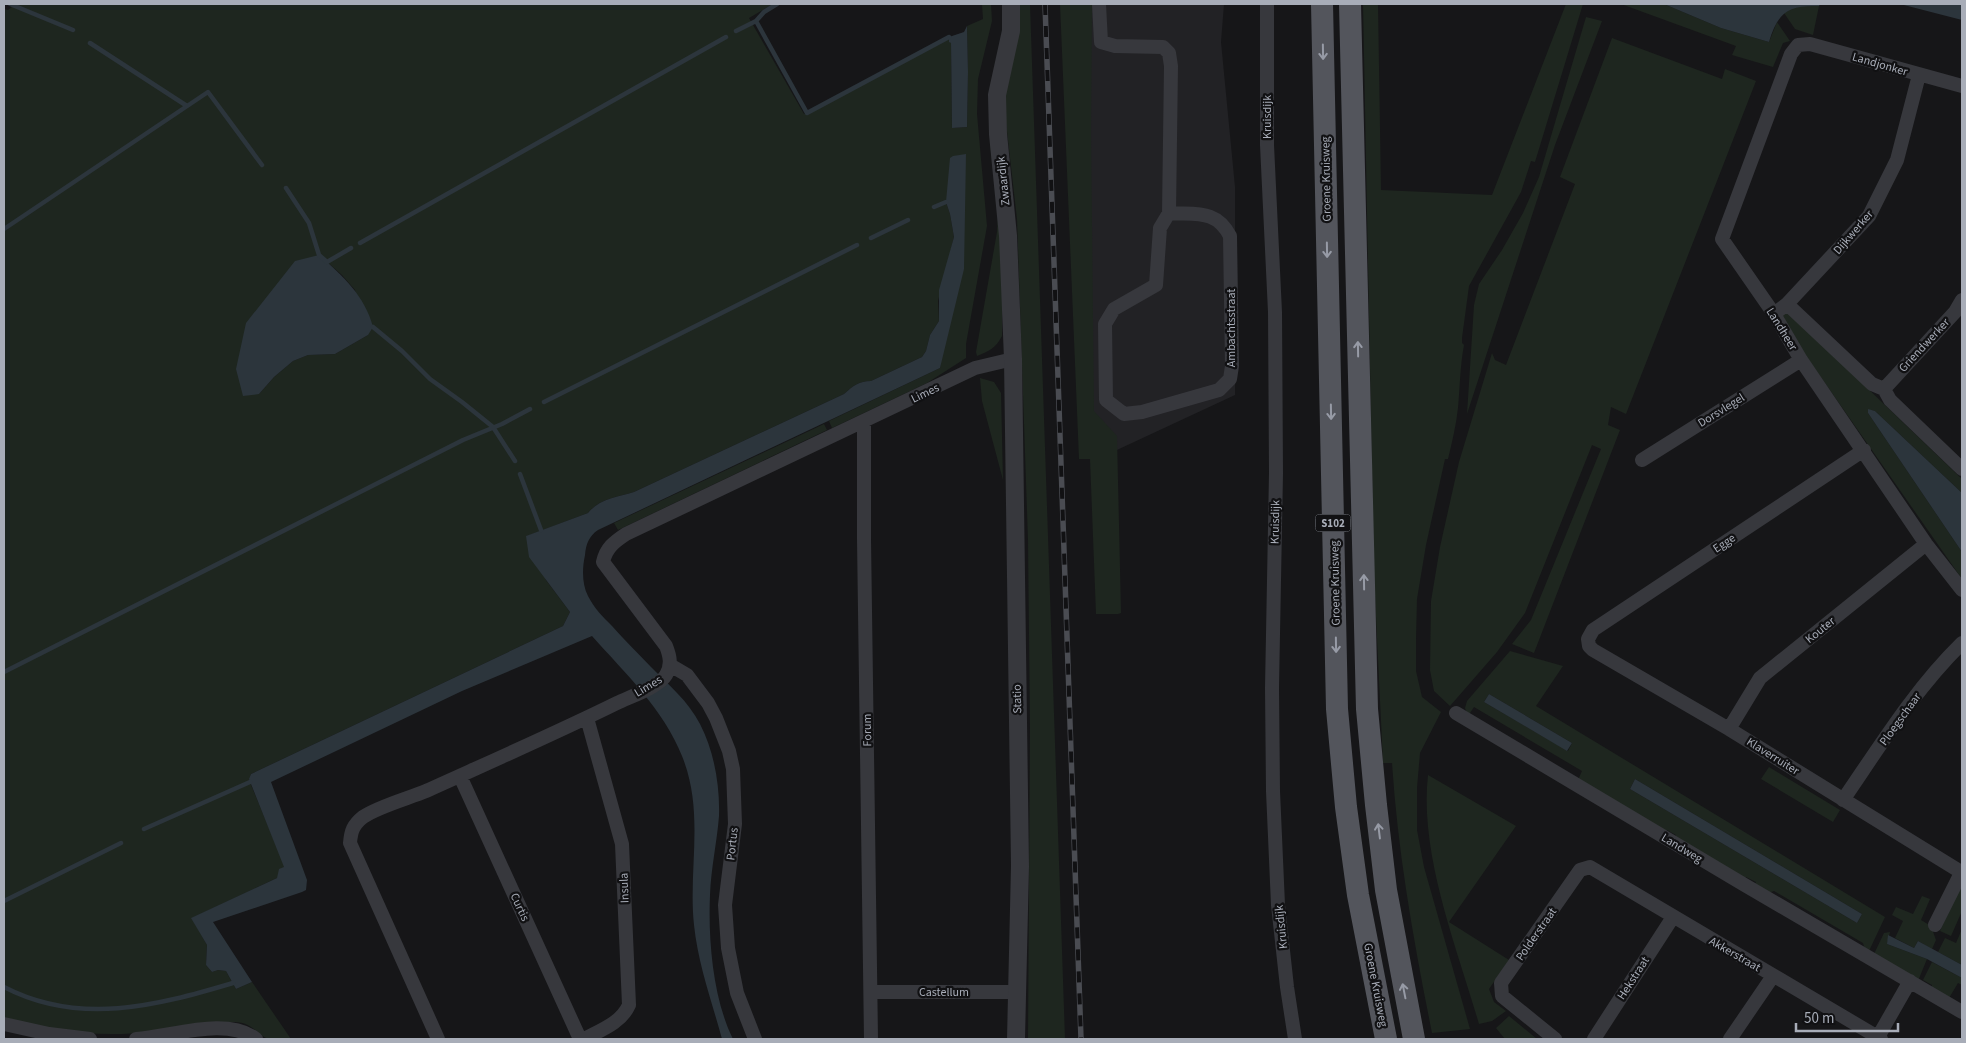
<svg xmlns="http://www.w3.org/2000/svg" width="1966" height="1043" font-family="'Source Sans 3',sans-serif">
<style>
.built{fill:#222225}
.green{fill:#1e261f;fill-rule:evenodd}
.water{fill:#2c353c}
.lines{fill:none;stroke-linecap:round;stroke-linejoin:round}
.stream{stroke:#2c353c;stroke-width:4.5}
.minor{stroke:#37383d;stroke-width:14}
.tertiary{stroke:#37383d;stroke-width:18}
.primary{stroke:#53555c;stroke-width:22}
.rail-casing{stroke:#4a4c52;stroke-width:5.5}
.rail{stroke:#111113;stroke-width:4;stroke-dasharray:11;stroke-linecap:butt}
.oneway{stroke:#979ba6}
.labels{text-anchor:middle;stroke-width:4.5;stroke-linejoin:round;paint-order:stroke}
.shield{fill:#111113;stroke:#7b7e86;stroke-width:1}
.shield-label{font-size:11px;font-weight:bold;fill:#a8adb8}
.street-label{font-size:12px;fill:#a8adb8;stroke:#111113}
</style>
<rect width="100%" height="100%" fill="#161618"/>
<path class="built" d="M1082 4H1224L1221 42 1235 187V395L1104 456 1083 440Z"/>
<path class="green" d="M15 4H773L749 18 804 114 949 37V41L951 43 952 128 967 127 968 72 967 26 983 19 982 4H991L992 21 978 79 977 114 987 226 966 344V358L927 383 832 428 829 421 940 368 966 155 946 202 950 214 954 237 938 301 939 321 930 335 926 351 922 357 871 381C859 381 853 386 844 394L634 492C617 497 599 499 588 513L527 536 546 580 570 612 563 626 251 774 249 780 285 867 277 878 192 918 207 945 206 965 212 972 218 970 226 971 236 989 252 982 291 1039C284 1039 273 1041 268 1039 255 1033 252 1022 234 1022 207 1021 179 1029 151 1032 102 1037 51 1033 4 1017V9L8 10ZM319 255 342 275 355 290 368 335 335 354 308 355 293 361 274 377 259 394Z
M1017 4H1030L1065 1039H1028L1030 729 1028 540 1017 219 1004 105Z
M1060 4H1092L1091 133 1094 411 1117 436 1121 613 1118 614H1096L1090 459H1079Z
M1363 4H1378L1381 190 1492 195 1566 4H1583L1535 162 1531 161 1521 192 1469 286 1462 338V343L1464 345C1460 366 1460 387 1458 408 1456 426 1452 442 1448 459H1445L1426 545 1417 599 1416 639V671L1422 697 1441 712 1420 753 1417 788V830L1424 867 1470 1029 1432 1033C1414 943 1398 855 1392 763H1383L1374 575Z
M1621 4H1664L1721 28 1769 42 1777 22 1790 41 1783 43 1773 67 1732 55 1736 46Z
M1805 5 1819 6 1813 35 1795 29 1784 13 1793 8Z
M1586 17 1602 21 1555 145 1467 414 1474 305 1479 284 1502 250 1523 213 1539 177Z
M1612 38 1722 79 1725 69 1756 81 1626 414 1611 407 1608 425 1620 430 1534 653 1512 644 1531 620 1601 449 1592 445 1525 613 1497 652 1450 706 1434 691 1430 670 1431 601 1440 547 1459 462 1492 353 1495 360 1506 365 1575 184 1560 177Z
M994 142 1003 223 1002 336C996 348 989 351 977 356L976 352 997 232 998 214 990 143Z
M1788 312 1962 479V493L1875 411 1868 410V413L1962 552V579L1804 353 1782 315Z
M980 378 994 382 1001 393 1003 480 982 401Z
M824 424 827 430 618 530 614 523Z
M1510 651 1563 666 1536 706 1885 917 1869 951 1865 950 1863 943 1774 891 1768 893 1754 885 1756 882 1746 877 1745 879 1674 838 1676 835 1667 830 1665 832 1578 780 1582 771 1474 707 1468 716 1465 708 1467 701ZM1489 694 1572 743 1568 751 1484 702ZM1635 779 1862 914 1857 923 1630 789Z
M1769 767 1840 810 1833 822 1761 779Z
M1428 775 1516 826 1449 922 1509 960 1489 989 1494 1002 1506 1011 1492 1021 1479 1024C1457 948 1419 854 1428 775Z
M1962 882V911L1951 936 1940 931Z
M1922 896 1930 899 1921 920 1931 926 1936 940 1932 949 1918 941 1914 948 1895 938 1903 921 1892 915 1896 907 1913 914Z
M1962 929V965L1938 952 1945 938 1956 943Z
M1890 932 1887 944 1927 959 1918 981 1874 954 1884 933Z
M1932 962 1962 978V985L1958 983 1949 998 1931 989 1932 985 1923 980Z
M1509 1016 1537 1039H1505L1496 1028Z"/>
<path class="water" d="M1664 4H1820L1819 6C1788 5 1778 12 1769 42L1721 28Z
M1900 4H1962V20Z
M967 26 968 72 967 127 952 128 951 43 949 42V37L964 32Z
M966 154 964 269 940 368 598 530C589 536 586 544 585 555 582 569 582 584 588 596 594 608 603 617 612 626 624 640 638 653 651 667 669 685 688 701 700 724 714 751 720 785 719 816 717 842 711 868 710 895 708 940 713 999 733 1039H722C712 1002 698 964 694 925 688 868 705 813 682 756 664 710 625 673 592 636L462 691 271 782 307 880 306 890 302 892 213 922 252 982 236 989 226 971 218 970 212 972 206 965 207 945 191 918 277 878 279 869 284 867 249 779 251 774 563 626 570 612 529 557 526 536 588 513C599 499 617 497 634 492L844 394C853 386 859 381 871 381L922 357 926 351 930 335 939 321V290L954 237 950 214 946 202 950 158 953 156Z
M319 255C343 276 365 296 373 327L368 335 335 354 308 355 293 361 274 377 259 394 243 396 236 369 246 323 295 261Z
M1868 409 1875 411 1962 493V552L1868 413Z
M1489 694 1572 743 1567 751 1484 702Z
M1635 779 1862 914 1857 923 1630 789Z
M1888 935 1914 948 1918 941 1962 965V978L1927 959 1887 944Z"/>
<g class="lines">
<path class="stream" d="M10 4 73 30
M756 21 764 12 777 4
M736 31 756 21 807 113 949 37
M90 43 187 106
M286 188 309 223 319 255 327 262 351 248
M934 207 946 202
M4 229 208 92 262 165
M871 238 908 220
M360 243 726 37
M373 327 402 351 430 379 462 402 493 427 515 461
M544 402 857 245
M520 474 541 530
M4 672 463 440 502 424 530 409
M144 829 250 782
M4 901 121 843
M4 987C79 1026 156 1006 233 983"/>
<path class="minor" d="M1099 4 1101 42 1115 46 1163 47 1169 53 1171 66 1169 213 1160 228 1156 285 1114 309 1105 324 1106 400 1124 414 1142 412 1219 390 1230 379 1232 366 1230 236C1216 209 1196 215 1169 213
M1267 4V145L1275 312 1276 473 1272 688 1273 791 1278 905 1287 987 1295 1039
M1962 86 1810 44 1798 45 1791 54 1722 239 1774 314 1801 360 1926 544 1962 590
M1787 304 1872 384 1884 389 1890 400 1962 469
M1774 314 1787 304 1869 216 1897 160 1919 75
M1884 389 1955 312 1962 300
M864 421V539L871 1039
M1864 450 1593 630 1588 639 1589 646 1593 650 1729 729 1961 872
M1642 460 1801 360
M670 665 687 675 708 703 716 718 729 751 733 769 735 824 725 905 728 948 737 993 755 1039
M1456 713 1743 884 1962 1012
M1729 729 1760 678 1926 544
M460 776 580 1039
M1843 800C1880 746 1915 689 1962 643
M1935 925 1962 871
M871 992H1017
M4 1024 49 1034 90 1039
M1878 1037 1910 981
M136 1039C171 1037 226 1016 256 1039
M438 1039 350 843C351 831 353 825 363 817 377 807 409 798 426 791 490 762 554 734 617 703 629 697 659 687 666 675 672 665 670 656 666 646L603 562C606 548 614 542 626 534L975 368 1013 359
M584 1039C601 1030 621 1023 629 1005L622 844 587 718
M1555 1039 1502 996 1501 983 1580 870 1590 867 1881 1039
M1594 1039 1673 917
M1730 1039 1773 976"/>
<path class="tertiary" d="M1011 4V31L997 95 998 134 1008 236 1013 359 1020 866 1016 1039"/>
<path class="primary" d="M1322 4 1337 709 1346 807 1358 895 1386 1039
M1350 4 1367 709 1376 805 1386 890 1414 1039"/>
<g class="rail-casing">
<path id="rail" d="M1045 4 1081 1039"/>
</g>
<use href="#rail" class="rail"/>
</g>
<defs><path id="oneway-shaft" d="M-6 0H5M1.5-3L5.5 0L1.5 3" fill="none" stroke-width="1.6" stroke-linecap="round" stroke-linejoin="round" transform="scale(1.25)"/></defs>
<g class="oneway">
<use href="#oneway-shaft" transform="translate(1323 52) rotate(89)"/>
<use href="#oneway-shaft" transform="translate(1327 250) rotate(89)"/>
<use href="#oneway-shaft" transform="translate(1358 349) rotate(-91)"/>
<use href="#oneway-shaft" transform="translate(1331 412) rotate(89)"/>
<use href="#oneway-shaft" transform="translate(1364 582) rotate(-91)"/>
<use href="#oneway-shaft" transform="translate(1336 645) rotate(89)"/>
<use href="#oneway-shaft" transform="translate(1379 831) rotate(-97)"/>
<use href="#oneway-shaft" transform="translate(1404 991) rotate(-101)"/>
</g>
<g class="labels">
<rect class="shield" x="1315.5" y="514.5" width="35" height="17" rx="4"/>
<g class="shield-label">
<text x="1333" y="527">S102</text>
</g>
<g class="street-label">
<text transform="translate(1880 64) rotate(16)" y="4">Landjonker</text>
<text transform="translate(1267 117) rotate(-90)" y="4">Kruisdijk</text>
<text transform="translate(1326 179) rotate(-91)" y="4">Groene Kruisweg</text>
<text transform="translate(1003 181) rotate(-96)" y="4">Zwaardijk</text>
<text transform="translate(1853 232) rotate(-49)" y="4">Dijkwerker</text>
<text transform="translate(1231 328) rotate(-90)" y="4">Ambachtsstraat</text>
<text transform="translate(1782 329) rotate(58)" y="4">Landheer</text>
<text transform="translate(1924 345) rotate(-47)" y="4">Griendwerker</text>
<text transform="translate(925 393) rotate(-26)" y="4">Limes</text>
<text transform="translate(1721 410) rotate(-32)" y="4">Dorsvlegel</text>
<text transform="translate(1275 522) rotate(-89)" y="4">Kruisdijk</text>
<text transform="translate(1724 543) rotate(-34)" y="4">Egge</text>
<text transform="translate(1335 583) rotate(-91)" y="4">Groene Kruisweg</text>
<text transform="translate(1820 630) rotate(-39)" y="4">Kouter</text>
<text transform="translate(648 686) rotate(-31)" y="4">Limes</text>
<text transform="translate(1017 699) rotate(-91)" y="4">Statio</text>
<text transform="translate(1900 719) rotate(-54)" y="4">Ploegschaar</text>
<text transform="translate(867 730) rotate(-91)" y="4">Forum</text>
<text transform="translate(1773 756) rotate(32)" y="4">Klaverruiter</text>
<text transform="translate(732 844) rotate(-84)" y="4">Portus</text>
<text transform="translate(1682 848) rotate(31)" y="4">Landweg</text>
<text transform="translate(624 888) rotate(-92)" y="4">Insula</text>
<text transform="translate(520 907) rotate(65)" y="4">Curtis</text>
<text transform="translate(1281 927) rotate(-96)" y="4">Kruisdijk</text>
<text transform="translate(1536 934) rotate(-55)" y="4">Polderstraat</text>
<text transform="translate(1735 954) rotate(30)" y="4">Akkerstraat</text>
<text transform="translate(1633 978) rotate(-57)" y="4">Hekstraat</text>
<text transform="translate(1376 985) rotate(79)" y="4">Groene Kruisweg</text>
<text x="944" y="996">Castellum</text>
</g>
</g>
<rect width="1966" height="1043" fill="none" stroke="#a8adb8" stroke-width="10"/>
<path d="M1796 1023v8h102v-8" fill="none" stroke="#a8adb8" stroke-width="2.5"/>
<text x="1804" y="1023" font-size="15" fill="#a8adb8" stroke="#111113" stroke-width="4" paint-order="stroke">50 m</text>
</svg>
